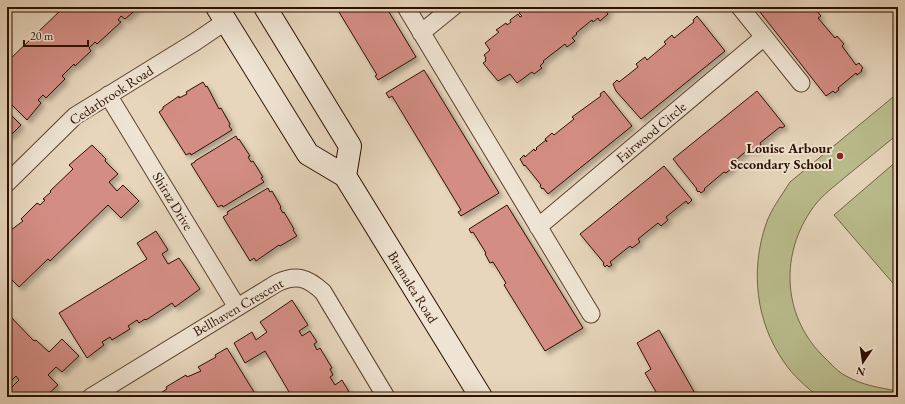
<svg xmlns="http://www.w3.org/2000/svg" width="905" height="404" font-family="'EB Garamond',serif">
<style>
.green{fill:#babd8d;stroke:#746646}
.building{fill:#d48d84;stroke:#2d0f00;filter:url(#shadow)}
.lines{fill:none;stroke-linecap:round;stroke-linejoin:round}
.street-casing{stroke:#5c412f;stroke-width:19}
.secondary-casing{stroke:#2d0f00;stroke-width:24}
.street{stroke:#efe4d3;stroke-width:17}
.secondary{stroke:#efe4d3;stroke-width:22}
.poi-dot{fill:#8f2418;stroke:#efe4d3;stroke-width:1.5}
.labels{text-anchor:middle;stroke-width:4;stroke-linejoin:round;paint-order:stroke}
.street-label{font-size:14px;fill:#2d0f00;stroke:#efe4d3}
.poi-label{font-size:14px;font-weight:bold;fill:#2d0f00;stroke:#efe4d3;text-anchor:end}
</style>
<defs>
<filter id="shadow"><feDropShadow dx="3.5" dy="3.5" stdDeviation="2" flood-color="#0004"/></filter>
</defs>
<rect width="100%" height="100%" fill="#e7d6bc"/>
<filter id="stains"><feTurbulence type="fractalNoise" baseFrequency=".005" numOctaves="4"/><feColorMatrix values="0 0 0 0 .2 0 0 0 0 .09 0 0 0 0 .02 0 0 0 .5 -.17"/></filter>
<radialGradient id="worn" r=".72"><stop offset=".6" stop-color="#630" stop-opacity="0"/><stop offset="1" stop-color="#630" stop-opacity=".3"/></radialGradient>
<path class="green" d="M898 93V134C882 147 865 161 849 174 835 186 820 196 810 212 779 259 784 319 825 358 831 364 838 372 846 376 862 385 880 388 898 391V397H818C806 386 793 376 784 362 756 322 750 271 766 224 771 209 782 195 790 182Z
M898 160V289L834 215Z"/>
<path class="building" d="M64 7H139L125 19 121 16 118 20 121 22 97 44 95 42 89 48 91 51 75 66 74 64 62 76 65 79 46 98 43 95 38 100 41 103 27 120 7 100V62Z
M336 7H386L416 57 378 80 375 76 377 75Z
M527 7 529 8 531 7H612L606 11 608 14 600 21 598 18 593 22 592 20 576 33 577 34 572 38 575 41 567 47 565 44 543 61 544 62 540 66 542 68 534 74 532 72 517 83 510 74 498 81 483 63 486 61 485 59 486 58 484 55 490 50 485 43 499 32 496 30 506 23 507 25 511 22 510 20 518 14 520 17 522 16 519 13Z
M756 7H809L812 10 814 8 821 16 818 18 835 38 837 36 844 44 842 46 856 65 859 63 863 68 861 70 862 71 857 75 856 73 838 88 839 90 835 93 833 91 826 96Z
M697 16 725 51 641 119 616 91 613 84 617 80 619 82 638 67 636 64 645 57 647 60 666 44 664 42 672 35 674 38 694 22 693 20Z
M424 70 499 193 461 216 458 212 461 210 392 96 389 98 386 93Z
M203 82 206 87 207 86 219 109 221 108 230 124 229 126 232 130 191 155 190 153 186 155 159 112 163 109V107L179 96V98L187 94 186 92Z
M604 91 632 126 548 194 543 188 542 189 540 186 541 185 525 165 524 166 520 159 524 155 525 157 534 149 535 151 537 149 536 148 546 140 547 142 545 139 552 133 554 135 574 119 572 117 601 96 600 94Z
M757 91 785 126 782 128 780 127 760 143 761 145 753 152 750 148 731 164 733 167 726 173 724 172 704 189 705 190 701 193 699 191 698 192 696 189H697L673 159Z
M7 111 21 125 11 135V134L7 138Z
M236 136 238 140 239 139 250 156 248 157 251 162 253 161 263 177 261 178 264 182 223 207 222 205 218 207 191 164 195 162V161Z
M92 145 106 159 105 161 118 174 109 182 117 191 123 185 139 201 121 218 108 205 50 261 48 259 19 287 7 275V227L11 230 23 221 21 219 37 203 40 205 45 200 43 199 51 192 50 191 73 169 69 165Z
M664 166 692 200 688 204 686 201 666 217 668 220 661 226 658 223 638 239 640 242 632 248 630 246 610 262 612 265 609 267 607 265 605 267 603 264 604 263 580 234Z
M268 188 270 192 272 191 281 207 280 208 283 213 284 212 294 229 293 230 297 236 280 246 279 245 256 261 254 258 250 261 223 217 228 214 227 212Z
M507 205 583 328 545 351 504 285 506 283 493 262 490 263 485 254 486 253 473 232 471 233 469 229Z
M156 231 168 250 162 254 168 264 179 258 200 289 175 307 172 303 146 320 145 319 139 323 137 320 128 326 130 329 112 340 110 337 102 342 104 345 87 358 59 313 147 259 137 243Z
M292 300 308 325 299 331 302 336 310 331 317 342 314 344 317 350 320 348 332 368 330 369 333 375 330 377 335 385 342 380 352 397H292L265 351 245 363 234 343 252 332 256 340 267 332 260 322Z
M7 313 34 341 36 340 49 352 62 339 79 356 62 372 56 367 48 375 58 385 45 397H14L8 391 19 380 16 376 9 383 7 381Z
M659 330 697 397H659L645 373 651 369 637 343Z
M227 348 254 392 245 397H148L152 394 154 397 167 389 166 387 186 375 187 377 201 371 198 367 216 357 215 355Z"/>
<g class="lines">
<g class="street-casing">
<path id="street" d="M406 7 591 314
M740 7 801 83
M421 33 453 7
M108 95 237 307
M7 183 75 116 195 42 226 21
M538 227 764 37
M91 397 277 283C296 274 307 277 323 292L386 397"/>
</g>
<g class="secondary-casing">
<path id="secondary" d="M217 7 308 154 345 176 481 397
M265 7 350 146 345 176"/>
</g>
<use href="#street" class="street"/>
<use href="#secondary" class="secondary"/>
</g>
<circle class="poi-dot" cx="840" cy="156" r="4"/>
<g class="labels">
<g class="street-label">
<text transform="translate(111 95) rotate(-33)" y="5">Cedarbrook Road</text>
<text transform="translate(651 132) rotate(-40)" y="5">Fairwood Circle</text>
<text transform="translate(173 201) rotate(59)" y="5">Shiraz Drive</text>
<text transform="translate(413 287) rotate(58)" y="5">Bramalea Road</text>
<text transform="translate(238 307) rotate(-30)" y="5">Bellhaven Crescent</text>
</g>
<g class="poi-label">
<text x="832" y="153">Louise Arbour<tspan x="832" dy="16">Secondary School</tspan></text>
</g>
</g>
<rect width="905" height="404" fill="none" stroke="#e7d6bc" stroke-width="24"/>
<rect x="8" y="8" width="889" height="388" fill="none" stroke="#2d0f00" stroke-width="2"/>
<rect x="12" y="12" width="881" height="380" fill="none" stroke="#2d0f00"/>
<g transform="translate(863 362) rotate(193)" stroke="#efe4d3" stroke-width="3" paint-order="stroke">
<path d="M0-3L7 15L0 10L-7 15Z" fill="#2d0f00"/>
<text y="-6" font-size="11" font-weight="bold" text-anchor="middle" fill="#2d0f00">N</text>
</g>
<path d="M24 40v6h64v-6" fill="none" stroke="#2d0f00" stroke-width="2"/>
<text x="30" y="40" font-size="12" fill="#2d0f00" stroke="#efe4d3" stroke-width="3" paint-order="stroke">20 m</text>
<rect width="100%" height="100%" filter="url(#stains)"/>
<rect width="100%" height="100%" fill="url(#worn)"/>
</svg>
